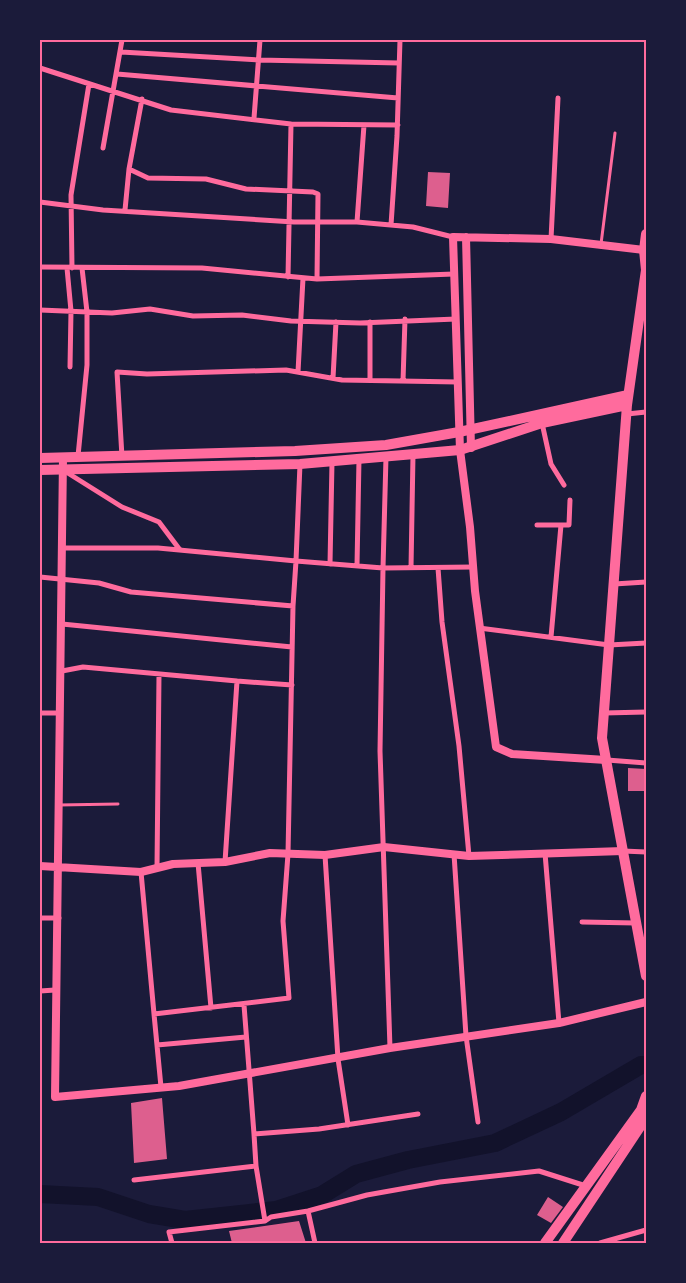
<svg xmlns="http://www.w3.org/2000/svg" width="686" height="1283" font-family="Figtree,sans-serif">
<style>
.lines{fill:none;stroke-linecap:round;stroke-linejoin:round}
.river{stroke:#12122b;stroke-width:18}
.building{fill:#dd5f8e}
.service{stroke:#ff6b9d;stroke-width:3}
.minor{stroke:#ff6b9d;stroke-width:5}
.tertiary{stroke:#ff6b9d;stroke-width:8}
.trunk{stroke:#ff6b9d;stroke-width:10}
.neatline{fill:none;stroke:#ff6b9d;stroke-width:2}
</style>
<rect width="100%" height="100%" fill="#1b1b3a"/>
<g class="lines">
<path class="river" d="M40 1194 98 1197 149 1214 185 1220 276 1210 322 1195 356 1174 408 1160 495 1143 561 1112 641 1065H646"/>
</g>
<path class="building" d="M428 172 450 173 448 208 426 206Z
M628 768 646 769V791H628Z
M162 1098 167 1159 134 1163 131 1103Z
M548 1197 563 1207 551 1223 537 1215Z
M299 1221 306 1243H232L229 1231Z"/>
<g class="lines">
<path class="service" d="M601 244 615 133
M59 805 118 804"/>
<path class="minor" d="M121 52 259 60 399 63
M40 68 171 110 291 124 288 277
M117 74 398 98
M254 118 260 40
M291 124 398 125
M103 148 122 40
M40 202 103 210 294 222H357L413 227 453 237
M125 210 129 169
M357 222 364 125
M391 225 397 136 400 40
M551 239 558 98
M40 267 202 268 317 279 318 194 313 192 246 189 206 179 148 178 129 169 142 99
M67 268 71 311 70 367
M72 268 71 195 89 84
M317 279 454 274
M40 310 112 313 150 309 193 316 242 315 291 321 360 323 456 319
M370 322V380
M298 372 303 278
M333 378 336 322
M403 381 405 319
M627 414 646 412
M542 423 551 464 564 485
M78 456 87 365V312L82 268
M122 457 117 372 147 374 286 370 342 380 458 382
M63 470 122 507 159 522 180 550
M537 525H569L570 500
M61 548H158L296 561 300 464
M330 564 332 462
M357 566 359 459
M411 568 413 455
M438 568 442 622 459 746 469 856
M40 577 99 583 131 592 293 606
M614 584 646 582
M62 624 292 647
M479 628 609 645 646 643
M551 637 561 525
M62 671 83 667 237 681 225 862
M237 681 292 685
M40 713H60
M604 713 646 712
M607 760 646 763
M623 851 646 852
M545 853 559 1023
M454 854 466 1036 478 1122
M325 855 338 1059 348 1125
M198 863 211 1008
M157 868 159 675
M141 872 154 1014 289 998 283 921 288 854 293 606 296 561 383 568 386 457
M40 918H59
M582 922 636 923
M40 991 55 990
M244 1005 254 1134 319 1129 418 1114
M154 1014 161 1087
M157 1045 246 1037
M390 1048 380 751 383 568 473 567
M254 1134 256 1166 265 1221
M134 1180 256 1166
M308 1211 315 1243
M172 1243 169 1232 265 1221 271 1217 308 1211 367 1195 440 1182 539 1171 586 1186
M600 1243 646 1230"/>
<path class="tertiary" d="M466 237 471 448
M63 458 55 1097 179 1086 390 1048 559 1023 646 1002
M606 760 512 754 496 747 475 591 470 527 460 450 453 237 551 239 644 250
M40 866 141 872 173 864 225 862 270 853 325 855 384 847 469 856 623 851"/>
<path class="trunk" d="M646 234 644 250 646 270
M646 270 627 405 602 738 646 976
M40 458 295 451 386 445 459 432 628 395
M40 470 300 464 460 450 542 423 627 405
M545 1243 641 1110 646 1096
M563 1243 646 1118"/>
</g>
<rect width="686" height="1283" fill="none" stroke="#1b1b3a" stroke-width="82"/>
<rect x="41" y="41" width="604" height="1201" class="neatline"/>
</svg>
